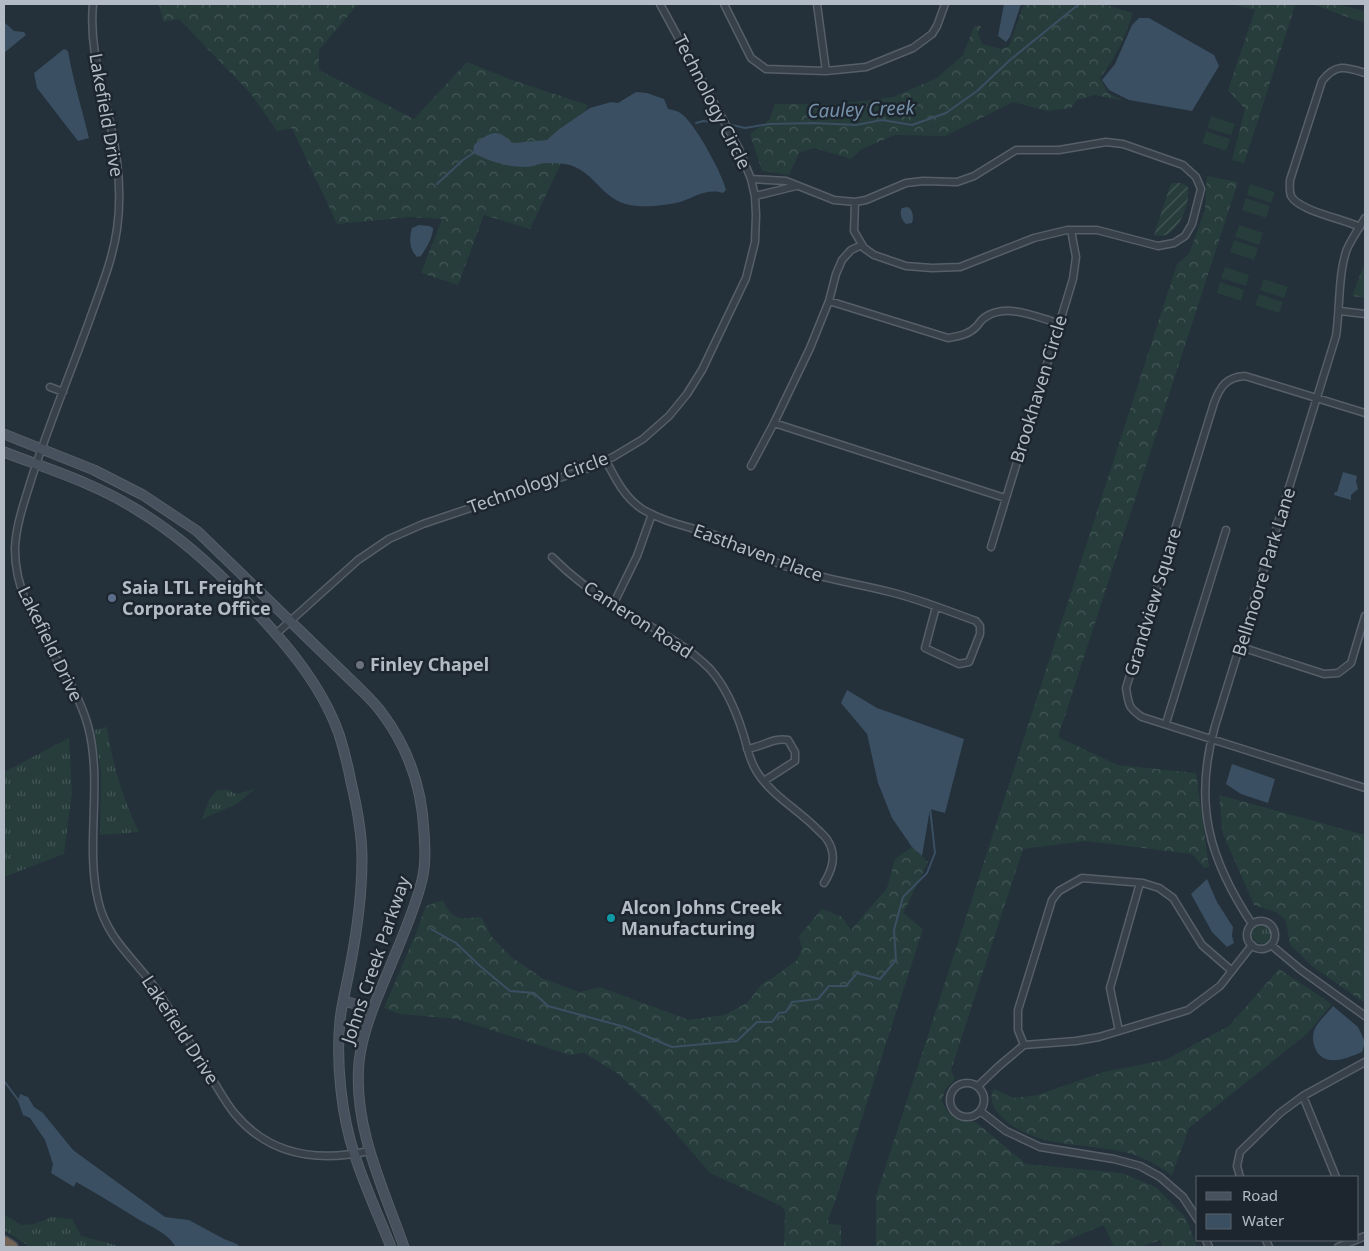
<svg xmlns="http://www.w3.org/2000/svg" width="1369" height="1251" font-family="'Noto Sans',sans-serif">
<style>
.grass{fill:url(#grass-tufts)}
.forest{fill:url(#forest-crowns)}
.garden{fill:url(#garden-furrows)}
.pitch{fill:#273d3c}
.water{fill:#3a4f62}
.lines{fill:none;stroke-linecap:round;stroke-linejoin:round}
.stream{stroke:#3a4f62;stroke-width:2}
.street-casing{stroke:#565f68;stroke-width:9}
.secondary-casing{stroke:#565f68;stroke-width:11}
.highway-casing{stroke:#434c55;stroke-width:14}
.street{stroke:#38414a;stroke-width:6}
.secondary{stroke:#46515d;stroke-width:9}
.highway{stroke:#706355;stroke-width:11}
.service-dot{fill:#5c6f8a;stroke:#1d262f;stroke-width:2}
.worship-dot{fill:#6b7280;stroke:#1d262f;stroke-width:2}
.culture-dot{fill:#0f9aa8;stroke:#1d262f;stroke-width:2}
.labels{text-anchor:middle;stroke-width:5;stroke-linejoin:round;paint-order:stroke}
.street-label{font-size:18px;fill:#b3bcc6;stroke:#1d262f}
.poi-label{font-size:18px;font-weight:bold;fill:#b3bcc6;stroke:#1d262f;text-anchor:start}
.water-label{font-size:19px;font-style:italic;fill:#7590a8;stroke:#1d262f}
</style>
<defs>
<pattern id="grass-tufts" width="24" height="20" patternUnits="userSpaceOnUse" patternTransform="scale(1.25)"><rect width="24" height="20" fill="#273d3c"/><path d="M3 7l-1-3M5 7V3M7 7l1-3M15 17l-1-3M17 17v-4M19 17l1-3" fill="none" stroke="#445757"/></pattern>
<pattern id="forest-crowns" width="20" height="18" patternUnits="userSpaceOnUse" patternTransform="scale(1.25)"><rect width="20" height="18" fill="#273d3c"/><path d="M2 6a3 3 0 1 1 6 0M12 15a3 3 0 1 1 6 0" fill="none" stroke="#445757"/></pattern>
<pattern id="garden-furrows" width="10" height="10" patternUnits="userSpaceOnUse" patternTransform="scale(1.25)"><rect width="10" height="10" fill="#273d3c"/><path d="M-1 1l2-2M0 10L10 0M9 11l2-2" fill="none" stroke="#445757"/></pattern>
</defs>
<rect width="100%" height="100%" fill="#24303a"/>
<path class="grass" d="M107 727C112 764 123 798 139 832L100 835 101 772 94 730Z
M69 738 72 792 64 854 4 877V772Z
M255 789 237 804 202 819 209 800 217 790H228L236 794Z
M1252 934a10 10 0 1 1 20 0a10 10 0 1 1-20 0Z
M4 1215 22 1225 34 1224 52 1217 72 1219 81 1236 123 1247H30L4 1230Z"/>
<path class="forest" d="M159 4H358L319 50V70L414 119 467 62 512 80 588 105 530 229 484 215 458 285 421 273 442 219 410 217 337 224 292 128 277 131 251 94 179 19 163 22Z
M1024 4H1103L1133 13C1124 39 1117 56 1100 78L1108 93 1124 101 1095 95 1077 100 1071 108 1047 111 1013 102 945 136 895 135 862 149 851 159 814 148 799 153 789 175 762 171 750 134 769 120 775 104H838L893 97 937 78 963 55 974 26H981L978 34 982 44 1001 49 1009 46Z
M1232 4H1297L1295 6 1244 163 1232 160 1245 109 1228 90 1255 10Z
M1312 4H1336L1365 11V22L1355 20Z
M1207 176 1238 182 1058 737 1118 765 1196 773 1209 867 1204 868 1192 854 1086 841 1023 849 951 1070 955 1079 945 1090 942 1101 947 1111 958 1120 976 1122 1026 1164 1122 1173 1156 1187 1186 1218 1197 1247H1162L1160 1240 1141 1247H1114L1104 1225 1050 1247H876V1196L1177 264 1189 254 1205 210Z
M1365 262V298L1352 296Z
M1219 795 1365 835V1003L1313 967 1290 945 1286 921 1278 913 1254 905 1223 834Z
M912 847 928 862 903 913 923 929 835 1202 828 1220 829 1224 841 1225V1247H784L785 1211 781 1206 710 1173 653 1107 617 1073 584 1053 570 1055 457 1019 400 1014 384 1008 416 933 426 906 443 900C452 921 460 919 481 917L492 937 510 956 542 978 579 992 600 987 689 1020 724 1015 747 1003 762 984 777 975 797 960 802 949 799 936 822 909 842 917 851 930 887 888 895 859Z
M1279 969 1332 1004 1307 1034 1189 1128 1172 1175C1157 1165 1142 1156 1124 1152 1082 1142 1029 1149 998 1113 992 1106 989 1097 994 1089L1014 1098 1038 1095 1103 1072 1165 1060 1229 1026Z"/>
<path class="garden" d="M1171 183C1176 183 1183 182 1187 186 1193 193 1180 244 1154 235Z"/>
<path class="pitch" d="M1211 116 1235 124 1231 135 1207 128Z
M1206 131 1230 139 1226 151 1202 143Z
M1250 184 1275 192 1271 203 1247 195Z
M1246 198 1270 206 1266 218 1242 210Z
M1239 225 1263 233 1259 245 1235 237Z
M1234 240 1258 248 1254 260 1230 252Z
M1225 267 1249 275 1246 286 1221 278Z
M1264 279 1288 287 1284 298 1260 290Z
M1220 282 1244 290 1241 301 1217 293Z
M1259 294 1283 302 1279 313 1255 305Z"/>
<path class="water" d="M1004 4H1021L1010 37 1006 42 998 36Z
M1139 18H1149L1214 55 1219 66 1192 111 1129 100 1109 90 1102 80 1115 64 1132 25Z
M4 22 14 31 24 32 26 35 4 53Z
M64 49 68 51C73 80 82 109 89 138L78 141 37 88 34 73Z
M636 92 647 93 664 99 668 109C673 110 679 111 683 115 696 126 722 173 726 190L723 193C708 188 696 196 683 201 672 205 649 207 637 206 603 204 598 174 570 165 562 163 548 162 540 164 535 165 530 167 525 167 508 167 488 161 473 153L474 145C483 138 493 128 504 136 508 139 510 142 514 143L547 140 558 130 590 108 611 102 618 103Z
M908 207C913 210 914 217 912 223L906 224C902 221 899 213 902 208Z
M419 225 429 226 433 228C433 238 426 248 421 256L417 257C409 249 409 238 412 228Z
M1343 472 1357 476 1356 481 1358 489 1351 495V500L1334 495 1335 492H1337Z
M847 690 877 708 964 739 945 813 930 809 922 856 912 847 892 818 878 783 867 734 841 703Z
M1232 764 1275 779 1268 803 1241 794 1226 784Z
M1207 879 1217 902 1233 927 1232 936 1234 943 1227 947 1212 932 1191 894Z
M1333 1006 1358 1027 1365 1042 1362 1052C1348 1058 1325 1068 1316 1050 1313 1044 1312 1038 1314 1031 1317 1022 1327 1014 1333 1006Z
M20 1094 28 1097 34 1107 43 1113 73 1150 165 1217 189 1220 224 1239 237 1244 240 1247H176C166 1231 148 1226 133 1216 114 1204 96 1193 76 1182L74 1187 51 1173 53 1164 45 1140 30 1118 23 1115 18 1101Z"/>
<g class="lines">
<path class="stream" d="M696 123 703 121 723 123
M728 124 745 128 769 124 814 123 856 125 882 120 912 125 946 113 977 91 1010 60 1079 4
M437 184 463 160 475 152
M431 929 456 943 480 966 510 991 534 993 548 1006 625 1027 672 1047 737 1041 757 1022H772L779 1013 786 1012 792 1002 818 999 829 986H846L857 973 880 979 896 960 894 930 903 897 927 873 935 853 930 808
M4 1081 19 1101"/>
<g class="street-casing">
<path id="street" d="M93 4C89 45 101 83 110 123 118 157 122 194 117 229 113 258 102 285 92 313 73 367 50 421 32 477 25 500 16 524 15 548 14 616 71 664 88 726 103 782 85 845 98 900 107 941 138 961 160 995 177 1021 193 1048 209 1074 218 1088 225 1102 235 1114 270 1156 319 1162 369 1151
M724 4 751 58 766 69 826 71 866 67 913 48 932 34 937 26 945 4
M817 4 826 71
M751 179 786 181 834 200 855 202 866 200 906 183 923 181 957 182 974 176 1016 150H1059L1106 142 1123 144 1183 165 1196 177 1201 189 1192 224 1185 236 1174 243 1158 246 1097 230H1067L1034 238 960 267 932 268 906 266 874 255 864 248 854 231 855 202
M755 196 796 186
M1360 227C1344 219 1299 211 1291 196 1289 191 1290 185 1290 180L1322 81C1336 63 1346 67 1365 73
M829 301 948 338C958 336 968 335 976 327 979 324 981 320 984 318 1006 302 1036 317 1058 323
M1340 311 1365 314
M50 387 63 392
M1365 413 1245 376C1226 377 1220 387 1214 403L1126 688C1129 706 1128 707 1142 717L1365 788
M774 423 1005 498
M606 461C616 479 624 497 642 509 665 523 692 527 717 536 743 546 767 561 794 569 825 579 858 584 890 592 919 599 948 611 976 621L980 626V634L969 662 959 664 925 648 936 607
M751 466 774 423 810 348 829 301 836 274 842 260 851 250 862 245
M991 547 1073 279 1076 257 1071 230
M552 557C571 576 592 592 615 606 647 625 683 642 710 669 726 687 736 711 743 733 747 746 749 760 757 772 772 796 799 810 818 830 821 833 826 837 828 841 837 856 832 870 824 883
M613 605 637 556 652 514
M277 633 358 560 389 539 423 524 586 469 613 457 643 439 669 416 687 394 702 370 746 278 755 242 756 215 755 196 751 179 739 149 660 4
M1241 647 1324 674 1338 673 1351 663 1365 616
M1167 720 1226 530
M747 749C762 747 774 737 788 740L795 752V761L764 781
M1247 935a14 14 0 1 1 28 0a14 14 0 1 1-28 0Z
M1252 924C1209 859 1193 804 1215 726L1336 336C1340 310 1338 273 1347 249 1352 238 1359 228 1365 218
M1271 945 1301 970 1365 1016
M1119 1031 1110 988 1140 883
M1024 1045 1018 1030V1010L1052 900 1059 891 1082 878 1143 883 1159 888 1173 898 1202 945 1232 971
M1024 1045 1076 1041 1099 1037 1188 1010 1220 986 1252 945
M950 1100a17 17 0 1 1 34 0a17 17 0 1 1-34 0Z
M978 1086 999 1066 1024 1045
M1303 1096 1336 1177
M980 1111 1006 1131 1040 1147 1114 1159 1140 1166 1160 1177 1183 1197 1198 1220
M1240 1177 1237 1166 1240 1152 1280 1113 1303 1096 1365 1062
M1358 1239 1365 1236
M1206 1240 1209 1247
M1266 1240 1269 1247
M1338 1247 1356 1240"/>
</g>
<g class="secondary-casing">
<path id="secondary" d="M4 434 94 470 143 495 197 531 356 685C365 694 375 703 382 713 409 749 422 787 424 832 425 848 426 864 422 880 415 909 403 935 392 962 379 994 363 1027 359 1062 353 1127 383 1187 404 1247
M4 452C48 469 94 483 134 508 176 533 210 564 244 599 281 638 320 681 339 734 344 750 348 766 351 782 357 807 362 833 362 859 362 895 357 931 350 967 347 984 342 1002 340 1020 336 1062 341 1115 355 1156 365 1187 379 1217 391 1247
M344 1001 373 1009"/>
</g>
<g class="highway-casing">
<path id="highway" d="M4 1242 12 1247"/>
</g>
<use href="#street" class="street"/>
<use href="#secondary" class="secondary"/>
<use href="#highway" class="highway"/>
</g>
<circle class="service-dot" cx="112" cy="598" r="5"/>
<circle class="worship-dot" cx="360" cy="665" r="5"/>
<circle class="culture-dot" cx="611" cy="918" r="5"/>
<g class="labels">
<g class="street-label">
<text transform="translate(712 102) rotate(63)" y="6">Technology Circle</text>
<text transform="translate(106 115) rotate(80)" y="6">Lakefield Drive</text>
<text transform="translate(1039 389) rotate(-73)" y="6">Brookhaven Circle</text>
<text transform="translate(538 483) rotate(-20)" y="6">Technology Circle</text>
<text transform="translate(758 553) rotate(20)" y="6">Easthaven Place</text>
<text transform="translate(1264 572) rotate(-73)" y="6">Bellmoore Park Lane</text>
<text transform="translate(1153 602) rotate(-73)" y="6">Grandview Square</text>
<text transform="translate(638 620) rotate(33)" y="6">Cameron Road</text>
<text transform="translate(50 644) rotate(64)" y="6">Lakefield Drive</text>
<text transform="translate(376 960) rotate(-71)" y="6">Johns Creek Parkway</text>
<text transform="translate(180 1030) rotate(57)" y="6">Lakefield Drive</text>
</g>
<g class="poi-label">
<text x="122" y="594">Saia LTL Freight<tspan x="122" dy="21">Corporate Office</tspan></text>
<text x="370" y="671">Finley Chapel</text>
<text x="621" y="914">Alcon Johns Creek<tspan x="621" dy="21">Manufacturing</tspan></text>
</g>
<g class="water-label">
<text transform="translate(861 109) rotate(-2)" y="7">Cauley Creek</text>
</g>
</g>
<rect width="1369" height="1251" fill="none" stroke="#b3bcc6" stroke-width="10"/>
<rect x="1196" y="1176" width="162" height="65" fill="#1d262f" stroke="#59626b"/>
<rect x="1206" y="1192" width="25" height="8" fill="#46515d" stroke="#59626b"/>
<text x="1242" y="1201" font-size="15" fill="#b3bcc6">Road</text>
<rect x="1206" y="1214" width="25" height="15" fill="#3a4f62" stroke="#59626b"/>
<text x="1242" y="1226" font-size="15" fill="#b3bcc6">Water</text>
</svg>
